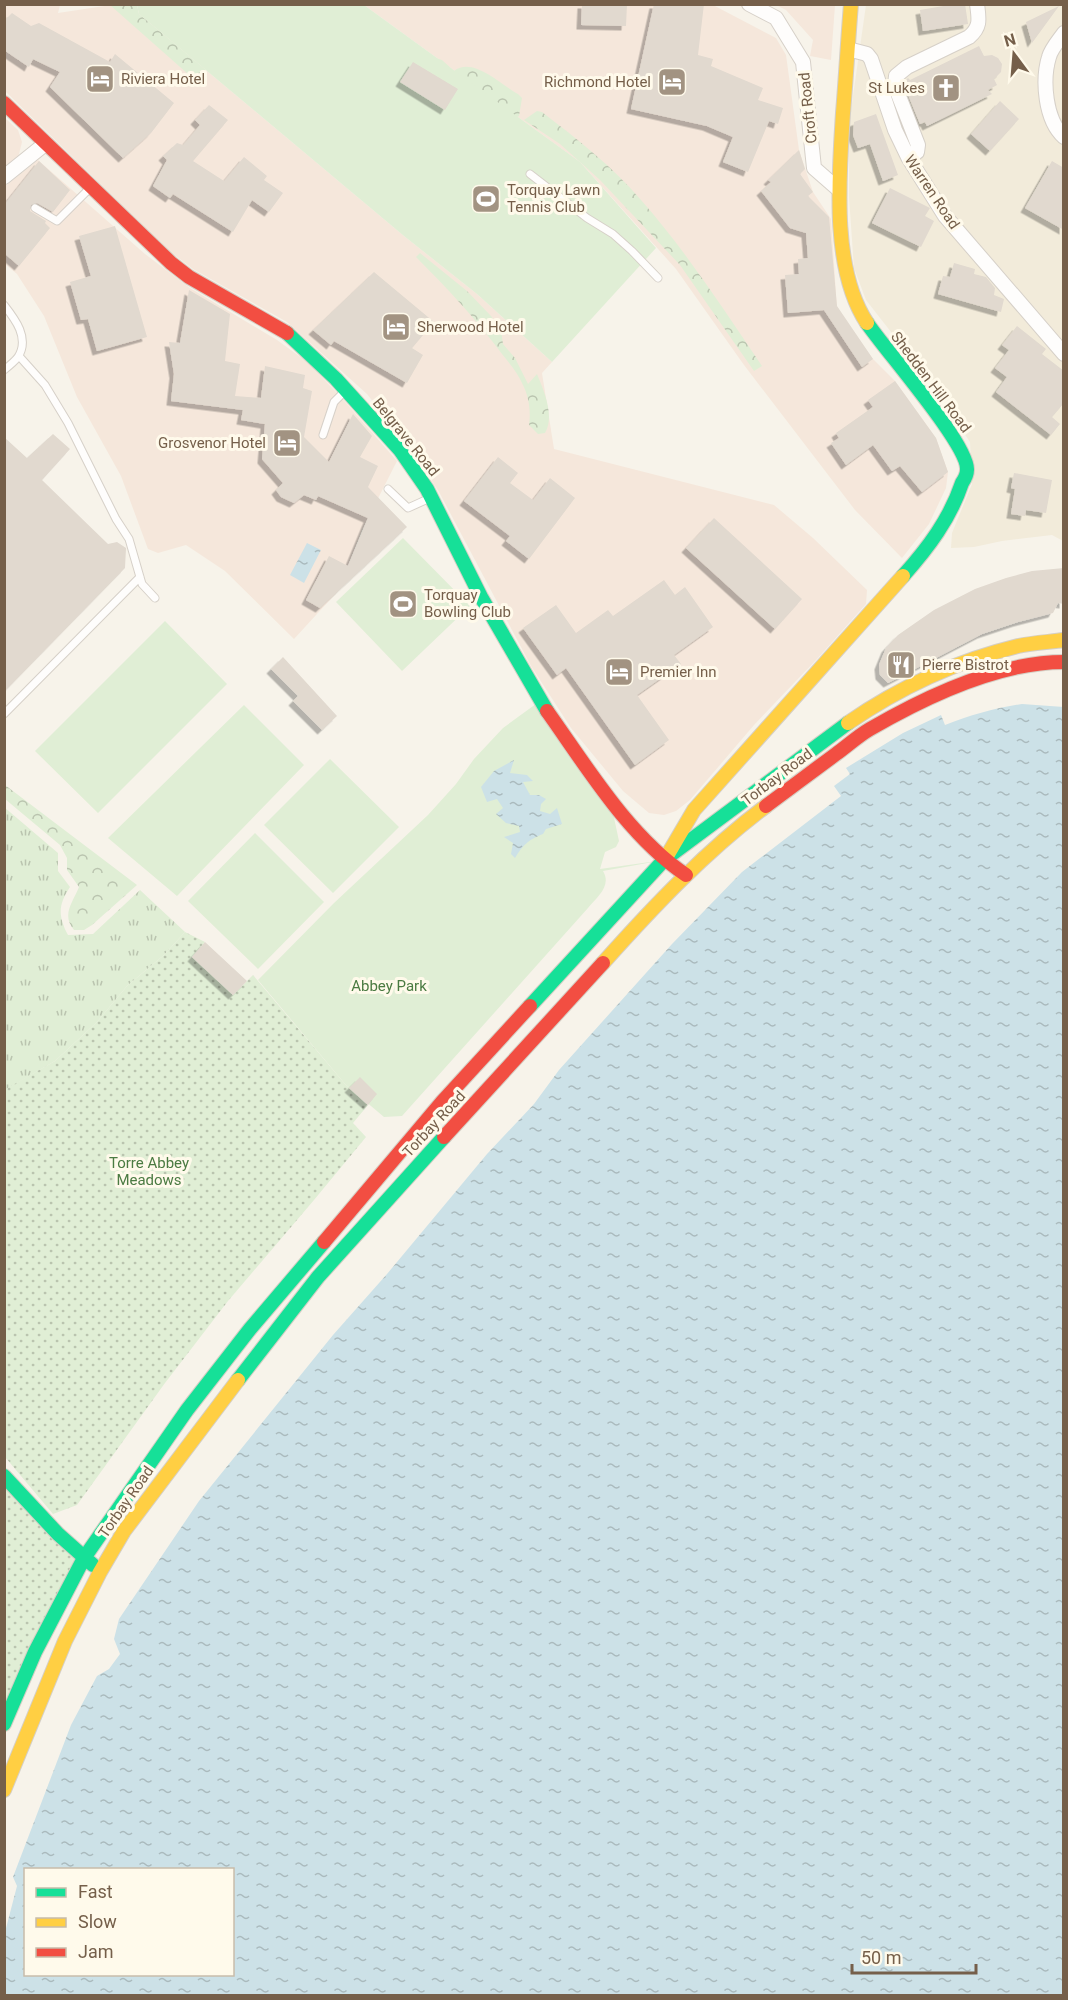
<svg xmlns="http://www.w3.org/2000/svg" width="1068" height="2000" font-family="Roboto,sans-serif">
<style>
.residential{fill:#f2ebda}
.commercial{fill:#f5e7db}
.grass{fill:url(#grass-tufts)}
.forest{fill:url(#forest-crowns)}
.park{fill:url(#park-dots)}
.garden{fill:#e0eed5}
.water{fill:url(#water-ripples);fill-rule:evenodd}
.building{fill:#e1d9cf;filter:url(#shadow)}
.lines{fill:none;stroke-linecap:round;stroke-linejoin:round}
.lane-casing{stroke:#d6d0c8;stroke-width:9}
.street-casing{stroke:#d6d0c8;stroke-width:16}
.fast-casing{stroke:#d5cfc5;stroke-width:16}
.slow-casing{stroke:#d5cfc5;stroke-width:16}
.jam-casing{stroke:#d5cfc5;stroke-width:16}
.lane{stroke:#fefdfc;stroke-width:7}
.street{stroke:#fefdfc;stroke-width:14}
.fast{stroke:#16e098;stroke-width:14}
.slow{stroke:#ffcf43;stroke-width:14}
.jam{stroke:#f24e42;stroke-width:14}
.labels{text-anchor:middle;stroke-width:6;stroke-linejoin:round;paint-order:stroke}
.poi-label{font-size:15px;fill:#755f4a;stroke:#fffaeb;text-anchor:start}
.street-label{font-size:15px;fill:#755f4a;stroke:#fffaeb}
.park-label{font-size:15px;fill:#4b7b42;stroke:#fffaeb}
</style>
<defs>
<pattern id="grass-tufts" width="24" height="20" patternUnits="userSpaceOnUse" patternTransform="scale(1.5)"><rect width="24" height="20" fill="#e0eed5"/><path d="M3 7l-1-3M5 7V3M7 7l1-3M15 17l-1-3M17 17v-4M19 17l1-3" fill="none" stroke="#bac4af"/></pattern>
<pattern id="forest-crowns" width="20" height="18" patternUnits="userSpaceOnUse" patternTransform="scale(1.5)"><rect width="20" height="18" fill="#e0eed5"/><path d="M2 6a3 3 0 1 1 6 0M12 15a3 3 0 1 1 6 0" fill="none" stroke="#bac4af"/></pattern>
<pattern id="park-dots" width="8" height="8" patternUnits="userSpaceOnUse" patternTransform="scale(1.5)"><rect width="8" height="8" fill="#e0eed5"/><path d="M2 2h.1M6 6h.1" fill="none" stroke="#bac4af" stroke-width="1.8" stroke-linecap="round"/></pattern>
<pattern id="water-ripples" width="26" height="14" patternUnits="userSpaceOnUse" patternTransform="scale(1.5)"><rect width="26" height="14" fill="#cce1e7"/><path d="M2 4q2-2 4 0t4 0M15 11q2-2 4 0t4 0" fill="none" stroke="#aababd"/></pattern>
<filter id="shadow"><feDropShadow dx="-4.5" dy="4.5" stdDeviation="0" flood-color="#0004"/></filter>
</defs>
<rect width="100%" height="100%" fill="#f7f3ea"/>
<path class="residential" d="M866 5H1063V541L1052 535 1002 541 974 547 951 548 952 533 972 484 970 442 927 378 866 300 854 268 849 197V124Z"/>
<path class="commercial" d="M4 5H60L58 13 111 5 139 14 404 236 477 294 552 362 542 373 554 449 774 505 813 538 867 590 866 604 817 659 754 725 690 800 676 811 664 815 649 813 623 791 571 728 531 666 439 492 419 461 367 394 287 322 193 269 168 250 5 91Z
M364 5H713L776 38 786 55 799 150 813 192 831 219 837 309 873 359 895 381 936 438 948 472 946 488 929 524 902 558 855 510 744 365 676 269 580 162Z
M776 5H835L831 60 810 56 813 40 786 10Z
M5 118 18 130 22 142 18 158 5 171Z
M38 160 145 254 190 288 277 340 306 361 340 396 397 461 362 530 338 591 294 639 225 571 186 545 158 553 148 549 121 476 77 397 44 316 17 274 5 264 4 187Z"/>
<path class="grass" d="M4 807 58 853V871L70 887C58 905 58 916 68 935L93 934 140 890 185 932 164 955 127 986 97 1022 55 1061 5 1090Z"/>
<path class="forest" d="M110 5H137L139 14 206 70 197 82Z
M432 57 442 60 454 71C473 56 501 85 518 94L522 98 519 116 506 123Z
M537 111 542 112C577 139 612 166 641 200 686 251 724 310 762 366L754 371 680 265 600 180 560 144 524 120Z
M420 253 467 291 491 316 501 330 503 344 515 358 528 384 537 374C544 391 555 416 545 433L538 434 529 425C531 412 529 397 523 385 518 373 510 364 502 354 476 319 447 288 416 257Z
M5 785 137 885 92 925 84 930H74C61 915 73 902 79 887L67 870V858L60 845 5 799Z"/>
<path class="park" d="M185 932 205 942 192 957 233 995 253 975 345 1084 368 1105 353 1123 366 1137 314 1200 228 1301 165 1383 77 1505 53 1514 5 1457 4 1090 55 1061 97 1022 127 986 164 955Z
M4 1476 84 1558 4 1716Z"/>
<path class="garden" d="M137 5H364L580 162 656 248 552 362 477 294 404 236 139 14Z
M403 538 470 606 402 671 336 602Z
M165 621 227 684 98 813 35 751Z
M540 701 610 799 619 841 616 847 605 852 600 869 664 860 603 871C612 886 597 897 588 908L402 1116 384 1117 345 1084 258 980 334 903 428 815 456 784 474 759 503 728Z
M244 705 304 765 177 896 108 838Z
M330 759 399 827 333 893 264 825Z
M255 833 324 902 258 969 188 901Z"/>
<path class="water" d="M307 543 321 550 304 583 290 575Z
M1022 704 1064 707 1063 1995H5V1932L17 1886 13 1877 71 1725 97 1676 109 1669 120 1654 114 1639 119 1619 199 1501 333 1335 387 1274 487 1154 534 1104 559 1070 672 944 742 872 841 796 834 786 850 774 846 768 903 733 941 715 945 725C971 715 995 708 1022 704ZM26 1870H232V1974H26Z
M514 760 510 773 527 775 533 781 523 782 530 795H539L546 799 541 804 540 811 550 814 557 808 562 824 546 829 543 834C528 840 523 845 515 858L511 854 513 843 504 837 520 832 519 826 506 823 496 814 503 808 497 799 487 802 481 787 494 771Z"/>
<path class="building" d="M582 4H627L626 26 581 25Z
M654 4H704L698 55 713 59 711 66 763 88 758 100 783 108 778 124 769 121 748 172 723 162 733 137 707 126 631 109Z
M955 4H965L968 24 923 31 920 10Z
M1059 6 1032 43 1026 22Z
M12 13 31 26 39 23 110 62 115 54 174 103 151 133 123 158 50 87 60 72 33 59 29 67 4 50V21Z
M979 46 984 56 992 55 998 58 1002 64 1001 72 994 79 997 85 988 90 992 94 927 126 925 122 920 124 904 85 905 81 908 78 910 80Z
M413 62 458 89 445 110 400 82Z
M1000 101 1019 119 990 151 971 134Z
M209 105 228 120 193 161 224 181 244 157 267 176 264 180 283 193 269 212 252 200 233 232 173 194 170 198 153 186 167 160 163 156 177 143 183 145 200 125 195 120Z
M876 114 898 175 883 181 870 144 858 148 853 135 854 122Z
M799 150 805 169 800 174 813 192 808 196 829 217 837 306 873 359 862 367 824 310 788 313 785 275 799 274 798 259 808 258 806 233 790 228 761 191 771 182 768 180Z
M39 161 70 190 53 212 37 203 31 205 30 211 46 221 45 223 50 228 19 266 4 253V205Z
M1052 161 1064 168V230L1025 208Z
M890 188 930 208 925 216 934 221 921 247 872 223Z
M115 226 147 337 97 351 88 319 81 320 70 282 91 276 79 236Z
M954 263 975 269 974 274 986 277 995 288 994 295 1004 299 1001 312 938 294 943 276 950 277Z
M374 272 434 322 412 348 423 355 407 383 334 341 331 345 313 330Z
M189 290 230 314 225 361 240 364 235 396 261 398 265 366 305 375 303 388 312 391 304 437 329 462 353 414 372 436 360 457 378 466 368 487 407 527 320 608 306 600 329 556 348 566 368 518 318 496 316 500 304 495 294 503 281 497 276 490 283 483 262 459 265 424 241 420 243 410 171 401 174 374 169 342 180 343Z
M1017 326 1046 349 1042 354 1064 371V403L1052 417 1060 424 1051 435 996 392 1007 377 995 368 1009 350 1002 345Z
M895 381 936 438 948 472 922 492 900 466 892 471 873 445 846 465 831 443 839 438 836 433 873 407 868 400Z
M53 434 70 449 42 480 108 544 117 542 126 548 125 568 4 692V437L27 458Z
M498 457 518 473 510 483 533 500 550 478 575 498 529 559 506 541 510 536 464 501Z
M1014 473 1052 480 1046 513 1026 510 1025 516 1011 514 1015 489 1011 488Z
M714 518 802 599 775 629 686 548Z
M1064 568V604L1058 603 1053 613 1018 622 982 634 888 683 880 675 879 665 886 648 898 635 934 610 975 589 1006 578 1032 571Z
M664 580 675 595 685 587 713 627 674 655 681 664 637 695 669 740 635 765 566 668 557 675 523 628 556 605 576 633 608 610 613 616Z
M283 657 337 716 322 730 293 701 298 696 271 669Z
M205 942 247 981 233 995 192 957Z
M360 1077 377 1094 368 1105 349 1088Z"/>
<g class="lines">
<g class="lane-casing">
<path id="lane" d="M530 174 587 218 613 234 632 251 658 278
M35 208 57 221 90 188
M4 305C15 319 30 338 18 357 15 361 9 366 4 370
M19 356 45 385 68 423 116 519 129 539 142 584 155 598
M323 435 334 402 346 390
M388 489 408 508 430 498
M4 714 140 577"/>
</g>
<g class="street-casing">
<path id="street" d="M749 4 776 18 803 62 814 168 838 189
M1064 33C1059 40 1051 49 1049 57 1042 80 1045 120 1064 137
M848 49 867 54 871 59 895 130 908 157 945 216 1064 354
M908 157 917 152 918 145 895 86 896 76 907 67 969 37C981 27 979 19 977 4
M4 177 45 144"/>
</g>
<g class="fast-casing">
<path id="fast" d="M867 323C885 350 969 445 967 470 967 474 964 480 962 483 950 519 928 548 903 576
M287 333 336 379 400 450 427 489 481 597 547 711
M530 1006 664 860 848 723
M238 1380 318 1277 444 1137
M4 1476 58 1534 93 1565
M4 1724 35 1652 84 1558 187 1410 250 1329 324 1242"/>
</g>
<g class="slow-casing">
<path id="slow" d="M851 4C848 40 846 77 843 113 839 176 831 269 867 323
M848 723C900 687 956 661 1018 646 1033 643 1049 642 1064 640
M667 856 694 810 903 576
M603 963C653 907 706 851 766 806
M4 1790 65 1641 100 1572 124 1531 238 1380"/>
</g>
<g class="jam-casing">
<path id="jam" d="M4 103 171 263 189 277 287 333
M547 711C587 767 628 836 686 875
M766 806C789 789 813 771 836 754 847 746 858 736 870 729 925 697 999 662 1064 662
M444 1137 603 963
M324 1242 442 1102 530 1006"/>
</g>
<use href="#lane" class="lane"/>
<use href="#street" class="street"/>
<use href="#fast" class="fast"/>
<use href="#slow" class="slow"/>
<use href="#jam" class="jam"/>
</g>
<defs>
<g id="hotel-square" transform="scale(1.5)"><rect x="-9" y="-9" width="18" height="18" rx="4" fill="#a29382" stroke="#fffaeb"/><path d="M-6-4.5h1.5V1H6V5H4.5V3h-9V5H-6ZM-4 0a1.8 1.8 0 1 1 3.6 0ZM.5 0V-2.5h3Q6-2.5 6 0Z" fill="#fff"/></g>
<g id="church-square" transform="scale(1.5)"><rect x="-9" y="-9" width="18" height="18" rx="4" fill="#a29382" stroke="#fffaeb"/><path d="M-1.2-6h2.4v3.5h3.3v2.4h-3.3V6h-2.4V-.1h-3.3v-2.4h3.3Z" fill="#fff"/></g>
<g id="stadium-square" transform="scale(1.5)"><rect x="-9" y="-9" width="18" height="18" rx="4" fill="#a29382" stroke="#fffaeb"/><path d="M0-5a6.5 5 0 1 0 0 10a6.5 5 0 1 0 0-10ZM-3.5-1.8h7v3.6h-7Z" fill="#fff"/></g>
<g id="restaurant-square" transform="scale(1.5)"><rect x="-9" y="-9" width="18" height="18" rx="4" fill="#a29382" stroke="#fffaeb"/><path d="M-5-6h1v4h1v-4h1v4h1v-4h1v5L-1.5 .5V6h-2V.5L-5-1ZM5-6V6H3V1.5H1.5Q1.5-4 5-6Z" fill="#fff"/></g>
</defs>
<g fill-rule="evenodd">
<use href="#hotel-square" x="100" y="79"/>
<use href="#hotel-square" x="672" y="82"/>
<use href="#church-square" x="946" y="88"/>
<use href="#stadium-square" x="486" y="199"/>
<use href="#hotel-square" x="396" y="327"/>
<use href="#hotel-square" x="287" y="443"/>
<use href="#stadium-square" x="403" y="604"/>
<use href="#restaurant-square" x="901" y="665"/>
<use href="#hotel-square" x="619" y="672"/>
</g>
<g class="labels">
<g class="poi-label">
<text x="121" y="84">Riviera Hotel</text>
<text x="651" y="87" text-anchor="end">Richmond Hotel</text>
<text x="925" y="93" text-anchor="end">St Lukes</text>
<text x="507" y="195">Torquay Lawn<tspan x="507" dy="17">Tennis Club</tspan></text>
<text x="417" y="332">Sherwood Hotel</text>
<text x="266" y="448" text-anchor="end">Grosvenor Hotel</text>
<text x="424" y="600">Torquay<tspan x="424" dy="17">Bowling Club</tspan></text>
<text x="922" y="670">Pierre Bistrot</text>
<text x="640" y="677">Premier Inn</text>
</g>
<g class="street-label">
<text transform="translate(808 108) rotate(-96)" y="5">Croft Road</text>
<text transform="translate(932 192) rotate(56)" y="5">Warren Road</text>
<text transform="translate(931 382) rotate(53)" y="5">Shedden Hill Road</text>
<text transform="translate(406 437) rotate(51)" y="5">Belgrave Road</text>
<text transform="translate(777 777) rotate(-37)" y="5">Torbay Road</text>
<text transform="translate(434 1124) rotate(-47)" y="5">Torbay Road</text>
<text transform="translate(126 1502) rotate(-55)" y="5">Torbay Road</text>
</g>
<g class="park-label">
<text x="389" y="991">Abbey Park</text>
<text x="149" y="1168">Torre Abbey<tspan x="149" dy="17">Meadows</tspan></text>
</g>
</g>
<rect width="1068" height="2000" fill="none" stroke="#755f4a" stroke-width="12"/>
<rect x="24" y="1868" width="210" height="108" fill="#fffaeb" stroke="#c8bcab" stroke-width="1.5"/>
<rect x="36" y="1888" width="30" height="9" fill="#16e098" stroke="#c8bcab" stroke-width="1.5"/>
<text x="78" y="1898" font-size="18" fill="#755f4a">Fast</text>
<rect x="36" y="1918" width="30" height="9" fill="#ffcf43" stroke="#c8bcab" stroke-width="1.5"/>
<text x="78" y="1928" font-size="18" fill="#755f4a">Slow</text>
<rect x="36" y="1948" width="30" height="9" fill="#f24e42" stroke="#c8bcab" stroke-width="1.5"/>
<text x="78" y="1958" font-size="18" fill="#755f4a">Jam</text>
<g transform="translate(1014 54) rotate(344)" stroke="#fffaeb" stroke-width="4.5" paint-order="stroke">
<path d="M0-4.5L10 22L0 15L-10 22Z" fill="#755f4a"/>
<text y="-9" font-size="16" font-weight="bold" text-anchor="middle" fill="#755f4a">N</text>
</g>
<path d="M852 1964v9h124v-9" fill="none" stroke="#755f4a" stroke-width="3"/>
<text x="861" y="1964" font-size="18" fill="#755f4a" stroke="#fffaeb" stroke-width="4.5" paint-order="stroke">50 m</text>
</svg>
